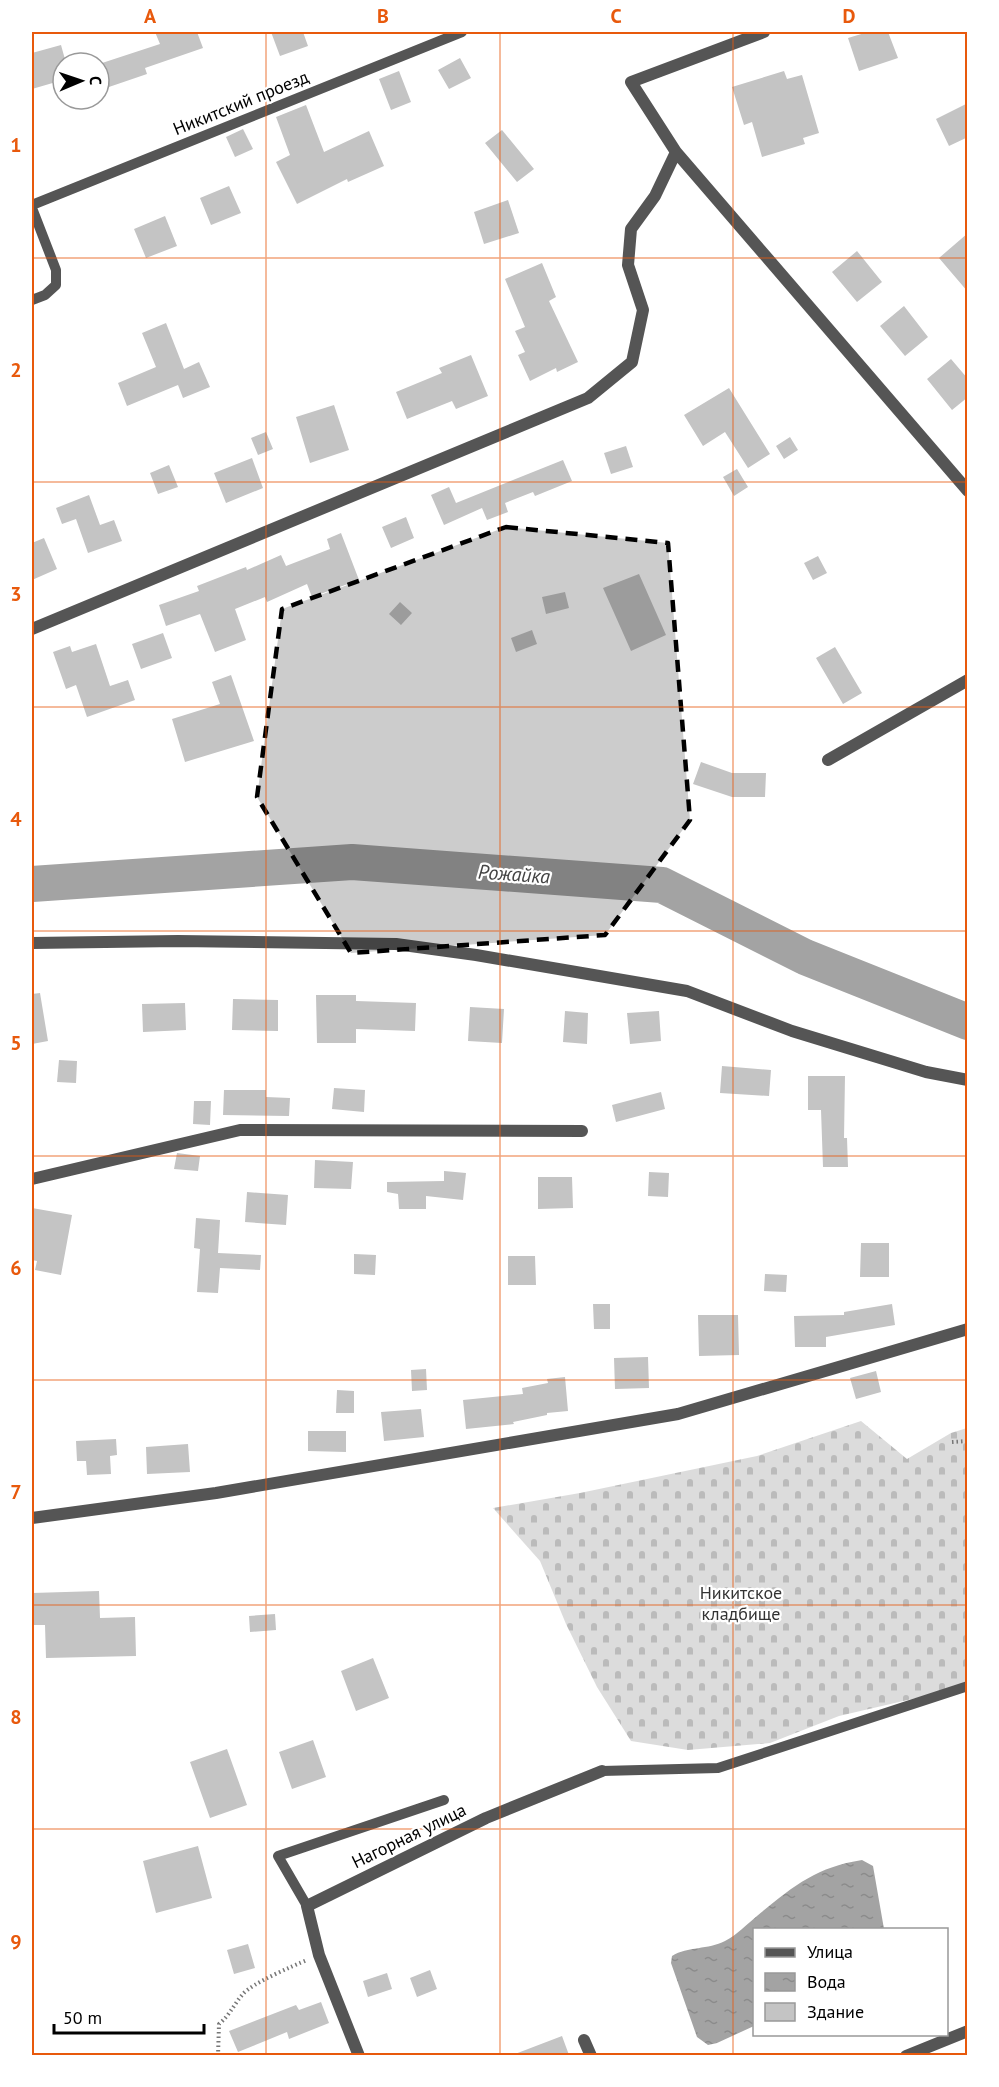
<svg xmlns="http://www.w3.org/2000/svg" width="999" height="2087" font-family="'PT Sans',sans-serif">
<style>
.cemetery{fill:url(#cemetery-stones)}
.water{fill:url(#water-ripples)}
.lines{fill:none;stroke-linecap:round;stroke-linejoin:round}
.river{stroke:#a3a3a3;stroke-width:36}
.building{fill:#c4c4c4}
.path{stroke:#777;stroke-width:4;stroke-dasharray:1.5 3;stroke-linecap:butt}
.lane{stroke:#555;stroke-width:10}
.street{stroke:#555;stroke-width:12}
.marked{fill:#000;fill-opacity:0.2;stroke:#000;stroke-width:4.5;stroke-dasharray:12 8;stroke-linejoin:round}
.grid{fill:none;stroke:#e8590c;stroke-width:1.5;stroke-opacity:0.55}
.labels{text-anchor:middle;stroke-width:4.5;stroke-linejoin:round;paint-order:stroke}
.street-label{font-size:18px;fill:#000;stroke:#fff}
.park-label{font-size:18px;fill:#333;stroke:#fff}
.water-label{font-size:20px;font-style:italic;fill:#444;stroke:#fff}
.neatline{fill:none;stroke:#e8590c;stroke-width:2}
.grid-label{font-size:20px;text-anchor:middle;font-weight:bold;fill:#e8590c}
</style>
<defs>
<pattern id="cemetery-stones" width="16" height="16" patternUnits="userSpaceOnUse" patternTransform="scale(1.5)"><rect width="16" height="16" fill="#dcdcdc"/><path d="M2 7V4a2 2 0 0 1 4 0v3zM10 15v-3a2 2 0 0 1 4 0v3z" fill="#bbb"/></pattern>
<pattern id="water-ripples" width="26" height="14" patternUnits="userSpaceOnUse" patternTransform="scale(1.5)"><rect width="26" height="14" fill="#a3a3a3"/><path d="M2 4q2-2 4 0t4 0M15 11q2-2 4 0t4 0" fill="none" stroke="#8b8b8b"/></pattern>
</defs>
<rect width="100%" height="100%" fill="#fff"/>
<path class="cemetery" d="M861 1421 907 1459 951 1433 967 1428V1691L929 1695 839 1716 770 1743 688 1750 631 1741 597 1687 566 1624 540 1561 493 1508 580 1493 757 1456Z"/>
<path class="water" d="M862 1860 873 1866 884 1929 754 1930V2026L717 2043 708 2045 697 2037 671 1963 672 1956C688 1946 708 1950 725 1941 737 1935 747 1924 757 1916 792 1887 816 1867 862 1860Z"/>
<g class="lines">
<path class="river" d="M32 884 352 862 662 885 805 957 968 1022"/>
</g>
<path class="building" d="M155 32H197L203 48 145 68 147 74 106 88 99 64 160 44Z
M271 32H303L308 46 280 56Z
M868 32H888L898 58 859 71 848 38Z
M61 45 66 63H63V80L32 89V53Z
M460 58 471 78 449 89 438 70Z
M399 71 411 102 391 110 379 79Z
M784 71 787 79 802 75 819 133 803 138 805 144 762 157 752 122 744 125 732 87Z
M968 103V137L949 146 936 119Z
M306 105 324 152 369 131 384 166 348 182 347 179 297 204 276 162 290 155 276 117Z
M243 129 253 149 235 157 226 137Z
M502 130 534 169 517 182 485 143Z
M229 186 241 213 211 225 200 198Z
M508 200 519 233 484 244 474 212Z
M165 216 177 246 146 258 134 229Z
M968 233V292L939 258Z
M857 251 882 282 857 302 832 272Z
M542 263 556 297 549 301 578 362 557 372 556 368 530 381 518 355 525 352 515 331 525 327 505 279Z
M904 306 928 337 905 356 880 326Z
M166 323 184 369 199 362 210 387 183 398 178 385 127 406 118 383 156 367 142 333Z
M471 355 488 396 456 409 452 401 407 419 396 392 442 373 439 368Z
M951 359 968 379V397L952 410 927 379Z
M729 388 770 454 748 468 725 432 703 446 684 415Z
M334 405 349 450 310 463 296 417Z
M266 432 273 449 258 455 251 438Z
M790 437 798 450 784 459 776 446Z
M626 446 633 467 611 474 604 453Z
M252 458 263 488 226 503 214 473Z
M563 460 572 481 535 496 533 492 505 503 508 512 487 520 482 508 444 525 431 495 449 487 456 503Z
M169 465 178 487 158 494 150 473Z
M737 469 748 487 734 496 723 477Z
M89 495 100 525 114 520 122 541 88 553 76 519 62 524 56 508Z
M406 517 414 538 391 548 382 527Z
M341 533 359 580 312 597 307 584 267 602 265 597 235 609 246 640 215 652 200 614 166 626 159 605 199 591 197 586 246 567 247 570 281 555 286 566 330 549 327 539Z
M44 538 57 569 32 580V543Z
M818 556 827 573 813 580 804 563Z
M639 574 666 635 631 651 603 588Z
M565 592 569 608 546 614 542 597Z
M400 602 412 613 401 625 389 614Z
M532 630 537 644 516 652 511 638Z
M163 633 172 658 141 669 132 644Z
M96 644 110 686 128 680 135 700 87 717 76 685 66 689 53 652 70 646 72 652Z
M835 647 862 693 843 704 816 658Z
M231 675 254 741 185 762 172 719 220 704 212 682Z
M701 762 732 773H766L765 797H732L693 784Z
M40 993 48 1041 32 1044V994Z
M316 995H356V1001L416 1003 415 1031 356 1029V1043H317Z
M233 999 278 1000V1031L232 1030Z
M185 1003 186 1030 143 1032 142 1004Z
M470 1007 504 1009 502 1043 468 1041Z
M565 1011 588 1013 587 1044 563 1042Z
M659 1011 661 1041 630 1044 627 1013Z
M59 1060 77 1061 76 1083 57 1082Z
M722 1066 771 1070 769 1096 720 1093Z
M808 1076H845L844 1138H847L848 1167H823L821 1110H808Z
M334 1088 365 1090 364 1112 332 1109Z
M224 1090H266V1097L290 1098 289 1116 223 1115Z
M661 1092 665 1109 616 1122 612 1105Z
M194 1101H211L210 1125 193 1124Z
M177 1153 200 1156 198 1171 174 1169Z
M315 1160 353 1162 351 1189 314 1188Z
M444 1171 466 1173 463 1200 426 1196V1209H399L398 1194 387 1192V1182L444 1181Z
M649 1172 669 1173 668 1197 648 1196Z
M538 1177H572L573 1208 538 1209Z
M247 1192 288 1195 286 1225 245 1222Z
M32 1208 72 1215 61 1275 35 1270 37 1261 32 1260Z
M196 1218 220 1220 218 1253 261 1255 260 1270 220 1268 218 1293 197 1292 200 1249 194 1248Z
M861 1243H889V1277H860Z
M354 1254 376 1255 375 1275 354 1274Z
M508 1256H535L536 1285H508Z
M765 1274 787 1275 786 1292 764 1291Z
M593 1304H610V1329H594Z
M892 1304 895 1325 826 1337V1347H795L794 1316 844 1315V1312Z
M698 1315H738L739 1355 699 1356Z
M648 1357 649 1388 615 1389 614 1358Z
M426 1369 427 1390 412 1391 411 1370Z
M876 1371 881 1392 856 1399 850 1378Z
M565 1377 568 1411 547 1413V1415L513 1422 514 1424 466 1429 463 1400 523 1394 522 1388 548 1383 547 1379Z
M337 1390 354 1391V1413H336Z
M421 1409 424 1437 384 1441 381 1412Z
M308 1431H346V1452L308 1451Z
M116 1439 117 1455 110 1456 111 1474 87 1475 86 1461H77L76 1441Z
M188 1444 190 1472 147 1474 146 1447Z
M99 1591 100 1618 135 1617 136 1656 46 1658 45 1625H32V1593Z
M275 1614 276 1630 250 1632 249 1616Z
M373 1658 389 1698 356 1711 341 1671Z
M313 1740 326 1777 292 1789 279 1752Z
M227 1749 247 1805 210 1818 190 1762Z
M198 1846 212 1898 156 1913 143 1861Z
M248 1944 255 1968 234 1974 227 1950Z
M430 1970 437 1989 417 1997 410 1978Z
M387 1973 392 1989 368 1997 363 1981Z
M321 2002 329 2023 289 2039 287 2032 238 2052 229 2031 296 2005 299 2010Z
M562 2036 569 2055H515V2054Z"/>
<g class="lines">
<path class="path" d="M952 1442 968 1441
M218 2056 219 2024C230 2015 234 2004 243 1994 252 1983 293 1966 307 1960"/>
<path class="lane" d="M32 205 462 32
M32 208 56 270V285L45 295 32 300
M602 1771 718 1768 968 1686
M307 1906 278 1856 444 1800"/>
<path class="street" d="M764 32 631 82 676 152 968 491
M32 629 588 398 632 362 643 310 628 265 631 229 655 196 676 152
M828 760 968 680
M32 943 178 941 396 944 476 955 687 991 792 1031 926 1072 968 1080
M32 1179 240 1130 582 1131
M32 1518 216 1493 678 1414 968 1329
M584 2040 591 2056
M359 2056 319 1955 307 1906 486 1818 602 1771
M906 2056 968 2031"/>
</g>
<path class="marked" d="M506 527 668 543 690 820 605 935 351 953 257 797 282 609Z"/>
<path class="grid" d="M266 32V2056M500 32V2056M733 32V2056M32 258H968M32 482H968M32 707H968M32 931H968M32 1156H968M32 1380H968M32 1605H968M32 1829H968"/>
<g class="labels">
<g class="street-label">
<text transform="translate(241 103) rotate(-22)" y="6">Никитский проезд</text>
<text transform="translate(409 1836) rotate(-26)" y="6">Нагорная улица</text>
</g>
<g class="park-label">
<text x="741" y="1599">Никитское<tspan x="741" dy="21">кладбище</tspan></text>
</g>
<g class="water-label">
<text transform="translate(514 874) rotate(4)" y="7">Рожайка</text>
</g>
</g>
<rect width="999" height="2087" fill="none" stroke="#ffffff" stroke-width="66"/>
<rect x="753" y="1928" width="195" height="108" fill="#ffffff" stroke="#999999" stroke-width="1.5"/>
<rect x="765" y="1948" width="30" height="9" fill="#555555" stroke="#999999" stroke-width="1.5"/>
<text x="807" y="1958" font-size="18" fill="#000000">Улица</text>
<rect x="765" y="1973" width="30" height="18" fill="url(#water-ripples)" stroke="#999999" stroke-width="1.5"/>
<text x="807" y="1988" font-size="18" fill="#000000">Вода</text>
<rect x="765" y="2003" width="30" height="18" fill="#c4c4c4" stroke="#999999" stroke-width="1.5"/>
<text x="807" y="2018" font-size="18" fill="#000000">Здание</text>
<g transform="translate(81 81) rotate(88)"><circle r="28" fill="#ffffff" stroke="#999999" stroke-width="1.5"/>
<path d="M0-4.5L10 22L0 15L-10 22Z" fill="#000000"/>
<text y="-9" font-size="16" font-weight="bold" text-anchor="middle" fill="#000000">С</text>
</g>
<path d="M54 2024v9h150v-9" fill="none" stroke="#000000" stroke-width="3"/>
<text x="63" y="2024" font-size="18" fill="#000000" stroke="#ffffff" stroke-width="4.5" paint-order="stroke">50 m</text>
<rect x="33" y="33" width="933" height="2021" class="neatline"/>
<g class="grid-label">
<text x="150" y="23">A</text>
<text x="383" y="23">B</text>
<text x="616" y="23">C</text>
<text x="849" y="23">D</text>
<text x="16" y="152">1</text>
<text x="16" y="377">2</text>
<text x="16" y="601">3</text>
<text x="16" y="826">4</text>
<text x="16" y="1050">5</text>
<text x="16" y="1275">6</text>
<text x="16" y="1499">7</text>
<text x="16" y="1724">8</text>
<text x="16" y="1949">9</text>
</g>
</svg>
